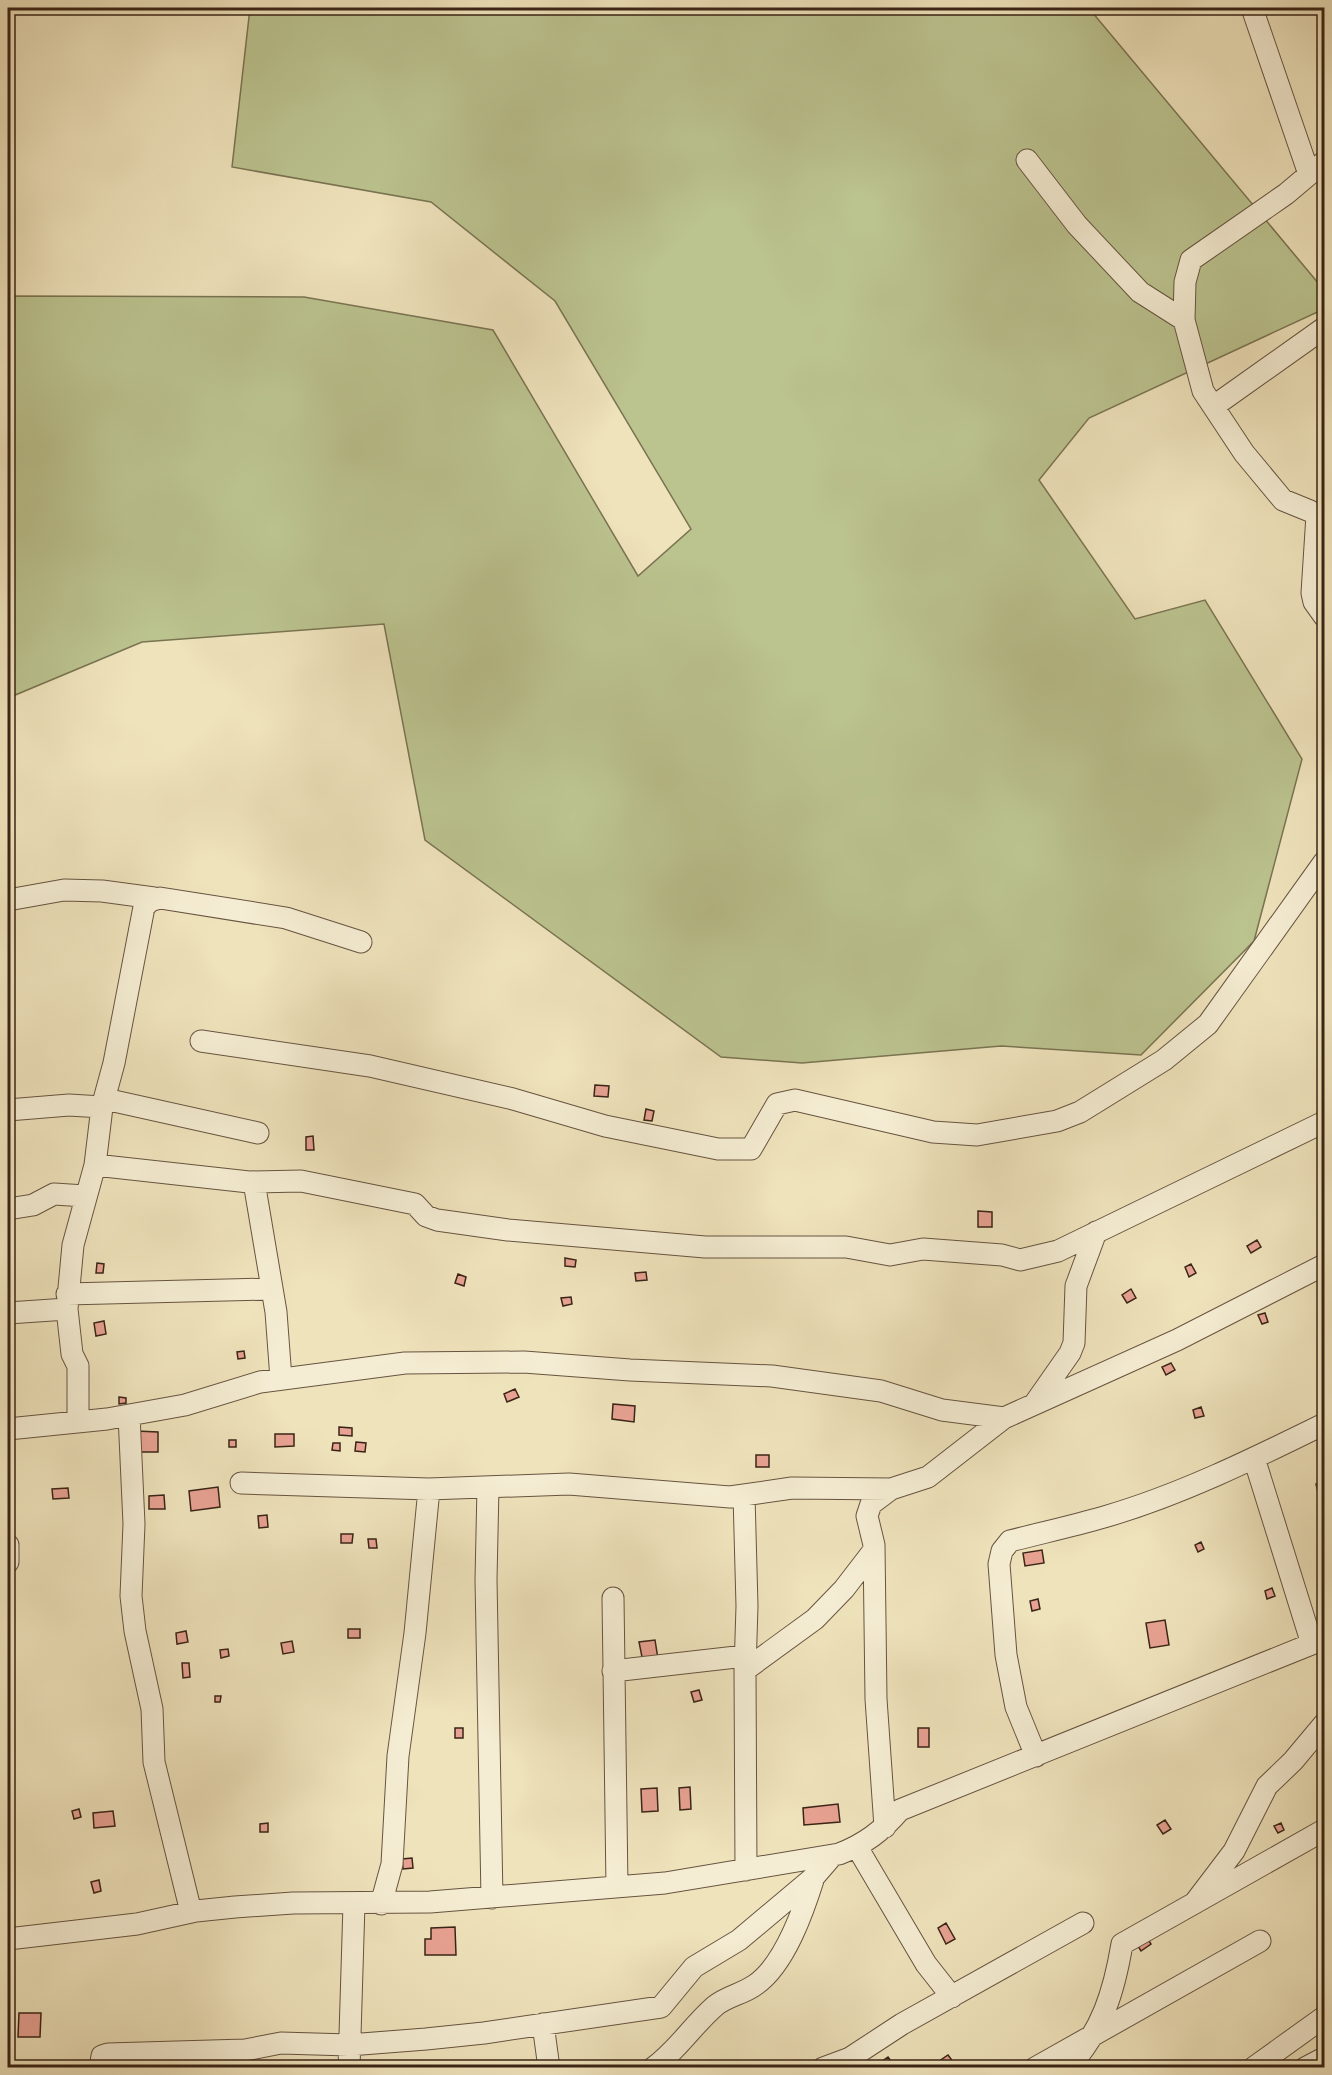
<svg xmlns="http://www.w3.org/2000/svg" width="1332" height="2075" font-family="'Old Standard TT',serif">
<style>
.green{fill:#bbc38f;stroke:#7a7452;stroke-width:1.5}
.building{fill:#e8a293;stroke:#3a2416;stroke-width:1.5}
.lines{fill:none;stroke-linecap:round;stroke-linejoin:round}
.street-casing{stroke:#675440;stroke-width:23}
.street{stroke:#f5edd3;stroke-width:21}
</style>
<rect width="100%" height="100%" fill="#efe3bc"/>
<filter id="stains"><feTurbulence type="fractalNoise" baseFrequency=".00333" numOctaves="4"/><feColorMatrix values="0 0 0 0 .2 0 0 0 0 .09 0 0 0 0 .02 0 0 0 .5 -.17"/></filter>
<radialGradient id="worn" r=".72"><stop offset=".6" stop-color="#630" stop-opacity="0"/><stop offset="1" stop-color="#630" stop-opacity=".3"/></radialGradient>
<path class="green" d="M250 8H1092V12L1324 290V309L1089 418 1039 480 1135 619 1205 600 1302 759 1254 941 1141 1055 1001 1046 802 1063 721 1057 425 840 384 624 142 642 8 698V296L304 297 493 330 638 576 691 529 555 301 431 202 232 167Z"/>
<path class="building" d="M595 1085 609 1086 608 1097 594 1096Z
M646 1109 654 1111 652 1121 644 1120Z
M313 1136 314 1150H306V1137Z
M978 1211 992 1212V1227H978Z
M1257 1240 1261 1247 1251 1253 1247 1246Z
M565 1258 576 1260 575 1267 565 1266Z
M97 1263 104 1264 103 1273H96Z
M1191 1264 1196 1273 1189 1277 1185 1267Z
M646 1272 647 1280 636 1281 635 1273Z
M458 1274 466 1277 464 1286 455 1283Z
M1131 1289 1136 1298 1127 1303 1122 1295Z
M571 1297 572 1304 563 1306 561 1298Z
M1265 1313 1268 1322 1262 1324 1258 1315Z
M104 1321 106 1334 96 1336 94 1323Z
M244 1351 245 1358 238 1359 237 1352Z
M1171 1363 1175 1370 1166 1375 1162 1367Z
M515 1389 519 1397 507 1402 504 1394Z
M119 1397 126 1398V1403L119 1404Z
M613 1404 635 1406 634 1422 612 1419Z
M1201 1407 1204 1416 1195 1418 1193 1410Z
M339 1427 352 1428V1436L339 1435Z
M136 1431 158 1432V1452H135Z
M275 1434H294V1446L275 1447Z
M229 1440H236V1447H229Z
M356 1442 366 1443 365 1452 355 1451Z
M333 1443H340V1451L332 1450Z
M756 1455H769V1467H756Z
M1324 1481V1490L1318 1492 1316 1484Z
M218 1487 220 1507 191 1511 189 1491Z
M68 1488 69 1498 53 1499 52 1489Z
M164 1495 165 1509H149V1496Z
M267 1515 268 1527 259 1528 258 1516Z
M341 1534H353L352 1543H341Z
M368 1539H376L377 1548H369Z
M1201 1542 1204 1549 1198 1552 1195 1545Z
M1042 1550 1044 1563 1025 1566 1023 1553Z
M1272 1588 1275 1596 1267 1599 1265 1591Z
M1038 1599 1040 1609 1032 1611 1030 1601Z
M1165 1620 1169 1645 1150 1648 1146 1623Z
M348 1629H360V1638H348Z
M186 1631 188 1642 177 1644 176 1633Z
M655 1640 658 1659 643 1662 639 1642Z
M292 1641 294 1652 283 1654 281 1643Z
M228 1649 229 1656 221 1658 220 1650Z
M182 1663H189L190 1677 183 1678Z
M699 1690 702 1700 694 1702 691 1692Z
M215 1696H221L220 1702H215Z
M455 1728H463V1738H455Z
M918 1728H929V1747H918Z
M690 1787 691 1809 680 1810 679 1788Z
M657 1788 658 1811 642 1812 641 1789Z
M838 1804 840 1822 804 1825 803 1808Z
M79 1809 81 1817 74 1819 72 1811Z
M113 1811 115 1826 94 1828 93 1813Z
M1165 1820 1171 1829 1163 1834 1157 1825Z
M268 1823V1832H260V1824Z
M1281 1823 1284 1830 1278 1833 1274 1826Z
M412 1858 413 1868 403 1869 402 1859Z
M99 1880 101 1891 94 1893 91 1882Z
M946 1923 955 1939 946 1944 938 1928Z
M455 1927 456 1955H425V1939H431V1928Z
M1146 1936 1151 1944 1141 1951 1136 1943Z
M19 2013H41L40 2037H18Z
M948 2055 957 2067 938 2068 935 2064Z
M888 2057 895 2067 894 2068H885L881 2062Z"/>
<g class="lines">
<g class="street-casing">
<path id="street" d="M1252 8 1309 174
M1027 160 1077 225 1140 292 1184 320
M1324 162 1286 194 1191 260 1185 282 1184 320 1203 391 1244 453 1283 500 1310 511 1324 520
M1214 406 1324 328
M1317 515 1312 593 1314 602 1324 616
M8 900 64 890 102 891 154 898
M201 1041 370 1066 513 1099 605 1126 718 1149H751L777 1104 795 1100 933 1132 977 1135 1057 1121 1080 1112 1164 1060 1208 1024 1324 862
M105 1099 258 1133
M8 1110 69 1105 102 1107
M95 1165 249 1182 301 1181 415 1204 426 1216 437 1220 508 1230 705 1247H846L890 1255 923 1249 1002 1255 1020 1260 1058 1251 1324 1122
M254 1182 276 1312 281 1379
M8 1209 33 1205 54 1194 85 1196
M67 1294 271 1289
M8 1313 67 1309
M1035 1403 1070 1353 1074 1343 1076 1286 1096 1232
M129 1415 134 1524 131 1596 135 1631 152 1709 154 1762 191 1912
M78 1422V1366L72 1354 67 1309 73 1245 95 1165 102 1107 114 1063 144 907 150 901 160 898 286 918 361 942
M8 1429 107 1419 185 1405 260 1382 405 1363 524 1362 630 1370 772 1376 881 1391 942 1410 1004 1418
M1254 1458 1312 1644
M241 1483 429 1489 569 1484 730 1497 792 1488 891 1489
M488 1487 486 1580 492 1898
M744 1495 747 1606 745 1670
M8 1545V1562
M613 1598 617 1887
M613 1671 745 1656
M1036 1756 1016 1707 1006 1655 999 1564 1002 1551 1010 1541C1041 1533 1073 1526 1104 1517 1180 1495 1253 1459 1324 1424
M885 1827 876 1699 874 1545 867 1516 871 1504 891 1489 928 1477 1004 1418 1177 1340 1324 1265
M857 1847 926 1964 952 1997
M746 1870 745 1670 815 1619 844 1589 874 1550
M1196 1901 1234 1851 1267 1786 1293 1761 1324 1724
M381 1904 392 1864 398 1756 415 1633 429 1489
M8 1939 137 1924 196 1911 235 1907 293 1903 430 1902 665 1883 839 1854C865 1844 882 1831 900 1810L1324 1639
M543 2024 549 2068
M100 2068 102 2056 108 2054 245 2050 281 2043 349 2045 426 2039 484 2033 661 2007 694 1967 739 1940 814 1877 833 1855
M349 2068 354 1904
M653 2068C677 2051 692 2026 715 2006 727 1996 743 1994 755 1985 785 1965 804 1909 814 1877
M823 2068 850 2058 902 2024 1083 1923
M1035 2068 1260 1941
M1068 2068C1102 2031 1114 1992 1122 1944L1324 1830
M1253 2068 1324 2017
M1305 2068 1324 2058"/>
</g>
<use href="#street" class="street"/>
</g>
<rect width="1332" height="2075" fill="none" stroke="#efe3bc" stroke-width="30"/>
<rect x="9" y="9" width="1314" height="2057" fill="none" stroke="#3a2416" stroke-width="3"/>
<rect x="15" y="15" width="1302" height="2045" fill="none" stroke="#3a2416" stroke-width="1.5"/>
<rect width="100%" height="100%" filter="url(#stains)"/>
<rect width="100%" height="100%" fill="url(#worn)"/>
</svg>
